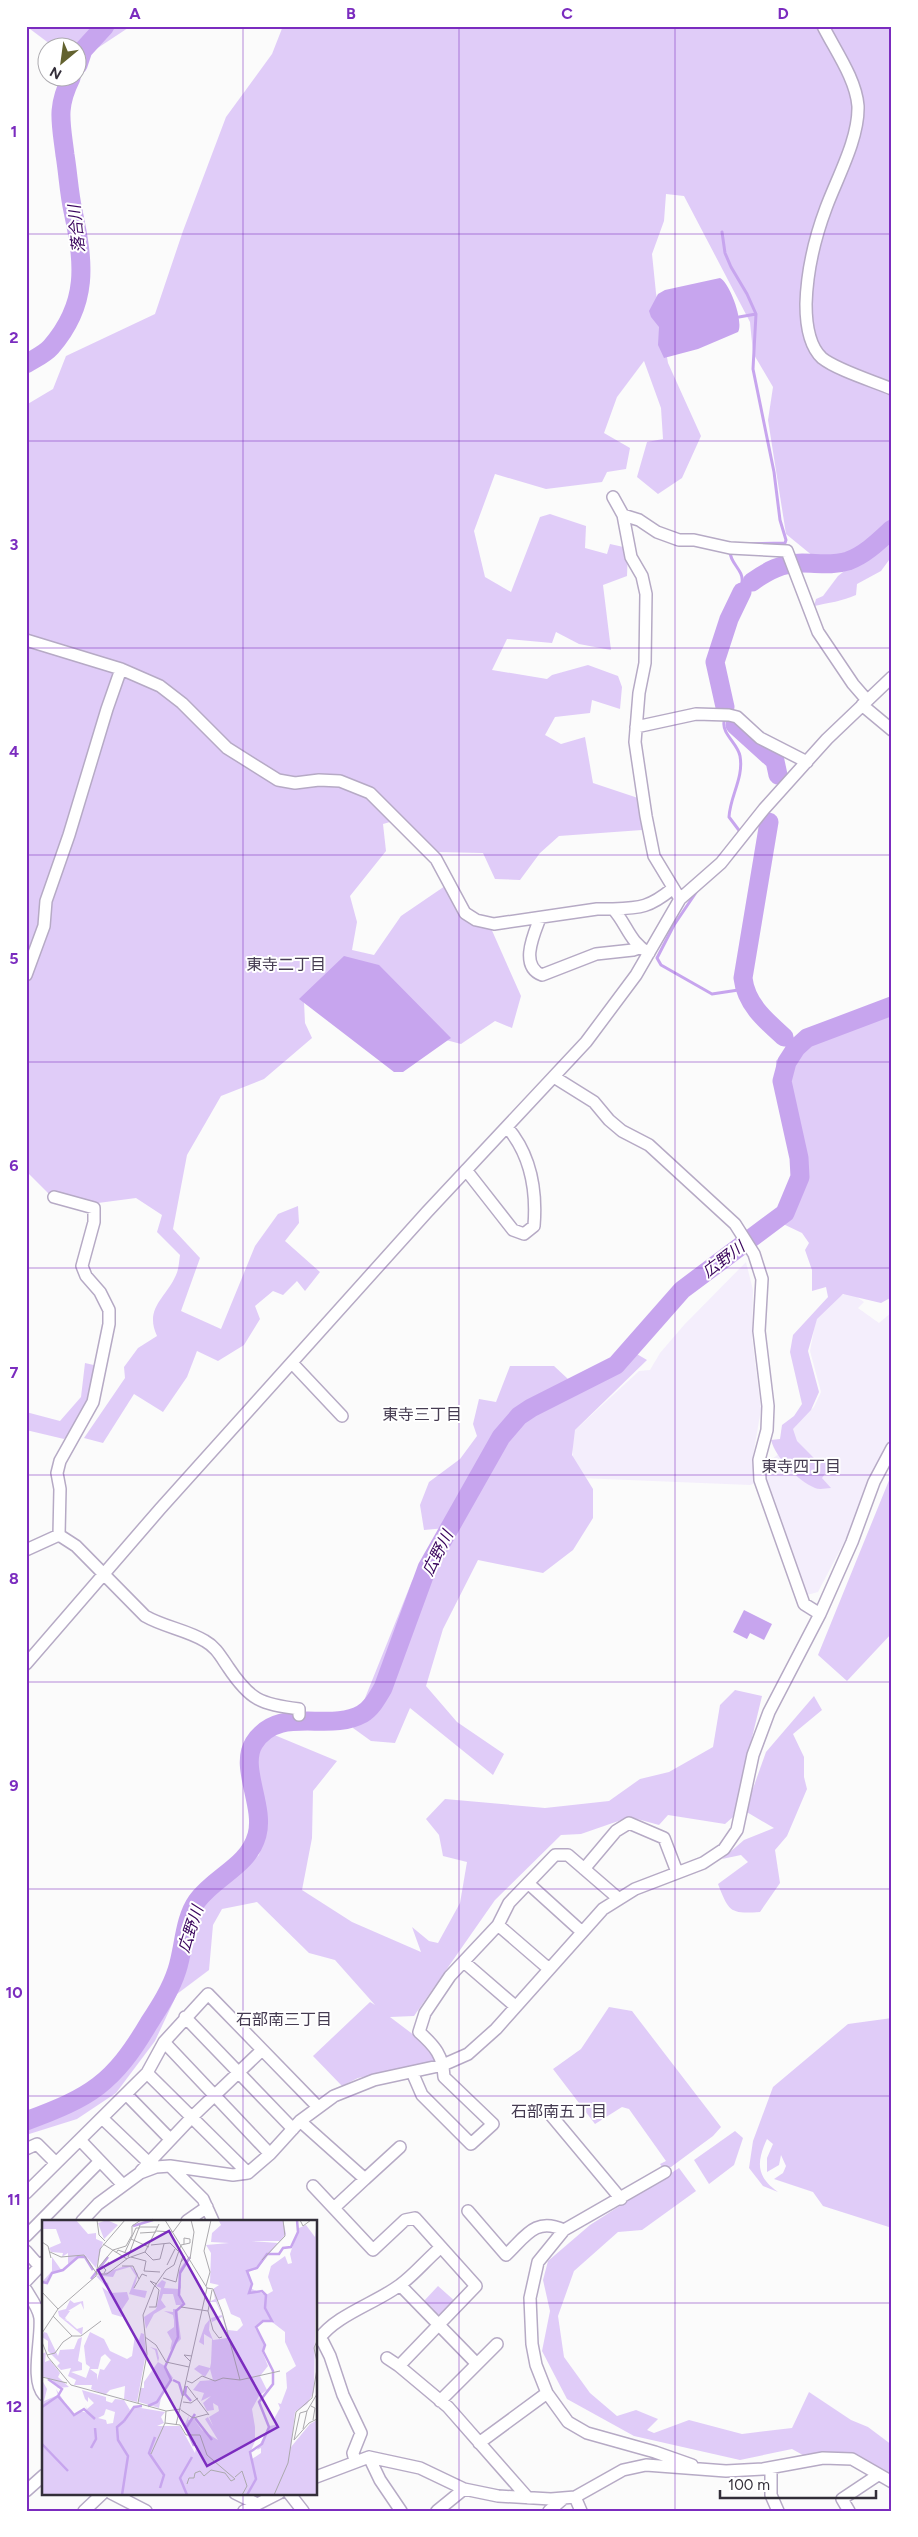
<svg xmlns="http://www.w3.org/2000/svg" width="918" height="2537" font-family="Figtree,'Noto Sans JP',sans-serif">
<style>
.built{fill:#f4eefc}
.green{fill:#e0ccf8}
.water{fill:#c7a5ee}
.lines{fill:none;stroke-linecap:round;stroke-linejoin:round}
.stream{stroke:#c7a5ee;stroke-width:3}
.river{stroke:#c7a5ee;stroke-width:19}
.minor-casing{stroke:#b6aac5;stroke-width:14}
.minor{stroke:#fff;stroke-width:11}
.grid{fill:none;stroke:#7b2cbf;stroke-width:1;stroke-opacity:0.55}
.labels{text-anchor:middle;stroke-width:4;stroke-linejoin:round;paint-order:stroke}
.water-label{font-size:16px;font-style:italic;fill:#3a055d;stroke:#fff}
.neighbourhood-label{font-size:16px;fill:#463c52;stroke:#fff}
.inset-river{fill:none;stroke:#c7a5ee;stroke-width:2.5}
.inset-road{fill:none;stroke:#aba9ad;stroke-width:1}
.view{fill:#7b2cbf;fill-opacity:0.15;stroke:#7b2cbf;stroke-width:2.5}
.inset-edge{fill:none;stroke:#332e39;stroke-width:2.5}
.neatline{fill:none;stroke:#7b2cbf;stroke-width:2}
.grid-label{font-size:16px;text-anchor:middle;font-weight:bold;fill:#7b2cbf}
</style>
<rect width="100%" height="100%" fill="#fbfbfb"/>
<path class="built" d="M746 1262 753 1290 752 1337 761 1409 752 1462 756 1483 750 1485 580 1478 573 1460 572 1433 639 1371 650 1370 660 1353 684 1325Z
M850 1292 864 1302 858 1308 879 1323 892 1312V1440L879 1458 850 1531 818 1592 807 1595 764 1479 771 1460 781 1452 827 1469 794 1440 791 1428 814 1407 821 1392 810 1351 816 1319 835 1298Z"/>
<path class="green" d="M26 26H131L84 57H78V48L54 47Z
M283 26H892V556L881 571 857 584 856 595C843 601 828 603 814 606L816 599 823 596 838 576 862 557 819 561 786 534 768 420 773 387 753 353 750 322 684 196 666 194 664 221 652 254 656 293 668 363 701 436 682 478 658 494 637 477 647 442 663 439 661 408 644 361 617 397 604 433 630 448 626 469 607 472 602 482 546 489 495 474 474 531 485 577 511 592 540 517 550 514 586 526 585 548 607 554 610 544 628 548 627 576 603 585 611 650 579 644 556 632 552 643 507 639 492 670 547 679 552 675 588 665 618 676 622 687 620 709 592 700 590 713 555 717 545 735 561 744 585 737 593 783 638 798 642 830 559 836 540 853 520 880 495 879 483 853 435 852 397 820 383 824 386 851 350 896 357 922 352 950 374 955 401 916 445 886 470 924 490 926 521 996 512 1028 495 1021 461 1044 304 1002 305 1023 312 1038 264 1079 221 1096 187 1155 173 1229 200 1258 181 1311 221 1329 255 1246 278 1214 298 1206 299 1223 285 1241 320 1272 305 1291 297 1281 283 1295 273 1291 255 1306 260 1319 244 1345 218 1361 197 1351 187 1377 163 1412 134 1394 103 1443 84 1438 125 1378 124 1367 138 1348 157 1336C144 1308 166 1298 176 1275 179 1269 179 1261 180 1255L157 1232 162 1215 136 1198 98 1203 49 1194 26 1171V405L53 389 66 356 155 314 183 231 226 117 272 54Z
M892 998V1297L881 1303 843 1294 817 1319 808 1351 819 1392 811 1410 793 1429 797 1441 820 1464 828 1459 833 1463 822 1478 831 1488C826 1488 820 1490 815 1488 797 1480 776 1458 771 1440L780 1439 782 1425 794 1416 802 1404 790 1352 793 1335 828 1297 826 1287 812 1291V1270L805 1250 809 1243 802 1233 781 1223 796 1201 804 1168 800 1127 792 1109 776 1089V1061L801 1032Z
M625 1347 647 1360 575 1430 572 1455 593 1489V1518L573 1550 543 1573 478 1560 443 1629 426 1686 457 1722 504 1754 493 1775 410 1708 395 1743 371 1741 353 1728 412 1581 446 1528 424 1530 420 1505 429 1482 460 1459 477 1436 473 1424 479 1399 496 1402 510 1366H554L568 1379 606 1366Z
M85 1363 98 1366 96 1403 64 1439 26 1430V1412L60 1421 81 1397Z
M892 1473V1633L847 1681 818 1655Z
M735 1690 762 1696 733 1817 725 1824 668 1815 659 1825 630 1817 581 1834 561 1835 495 1900 414 2016 390 2017 435 2051 437 2061 358 2078 342 2086 313 2056 370 2002 375 2005 335 1960 309 1953 257 1902 222 1909 213 1925 209 1970 177 1994 155 2041 116 2093 77 2119 26 2135V2128L76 2109 119 2074 154 2026 183 1965 195 1918 206 1901 259 1855 265 1821 257 1770V1752L272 1734 337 1761 313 1791 312 1838 302 1890 352 1922 421 1952 412 1927 429 1941 438 1943 460 1903 467 1862 443 1856 439 1835 426 1819 445 1799 545 1808 609 1801 640 1779 669 1772 713 1747 720 1705Z
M814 1696 822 1710 793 1734 804 1757V1777L807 1789 787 1836 775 1850 780 1883 760 1912C730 1914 729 1912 718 1884L748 1862 741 1855 722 1859 744 1840 774 1828 745 1811 766 1752Z
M609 2007 632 2011 721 2127 713 2136 671 2167H662L660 2164 666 2161 629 2109 622 2107 595 2124 553 2069 581 2049Z
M892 2018V2228L823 2206 813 2192 774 2179 783 2173 786 2166 781 2155 779 2165 767 2172V2158L773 2144 767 2139C757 2161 755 2176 778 2192L763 2186 749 2168 753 2141 773 2087 848 2024Z
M735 2131 743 2138 734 2165 709 2184 694 2160Z
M679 2168 696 2191 642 2230 618 2232 574 2271 558 2316 564 2357 590 2393 617 2416 636 2410 658 2419 647 2430 654 2433 689 2420 742 2434 792 2428 809 2392 851 2420 868 2427 892 2445V2476L851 2452 810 2459 792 2449 740 2460 634 2436 567 2399 542 2351 550 2311 543 2280 548 2261 590 2225Z
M438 2286 456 2302 442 2314H434L423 2302Z"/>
<path class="water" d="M720 278C730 283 744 322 738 332L698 349 664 358 658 345 659 327 651 317 649 311 658 294 665 290Z
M344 956 379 965 451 1038 403 1072H394L299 999Z
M744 1610 772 1624 764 1640 750 1633 747 1639 733 1632Z"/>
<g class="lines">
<path class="stream" d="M722 232 725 253 731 267 747 294 756 314 753 369 774 472 780 520 786 540 785 543 731 544
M739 317 756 314
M730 550C729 563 744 570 742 582 741 590 733 600 730 607L732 612
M724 722C722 734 738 744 740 756 744 778 730 796 729 817L741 833
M697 891 674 925 657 958 661 965 712 994 745 989
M792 1044 796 1048"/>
<path class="river" d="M78 65 83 50 105 26
M26 364C34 359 45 354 51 347 89 303 84 263 73 211 69 193 68 173 65 155 61 122 56 108 71 78
M752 582C767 571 782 563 802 563 818 563 832 566 848 561 865 555 879 541 892 529
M725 707 715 662 729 619 742 592
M735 725 775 761 778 775
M769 822 743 978C746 1004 765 1020 784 1037
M26 2121C91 2097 113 2084 149 2023 160 2006 171 1989 177 1970 184 1949 184 1919 197 1901 215 1876 248 1867 257 1835 265 1806 239 1767 254 1743 279 1704 328 1733 362 1714 372 1708 377 1698 383 1688L427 1568 501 1437 519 1416 531 1408 616 1365 682 1290 785 1213 800 1177 799 1158 782 1081 787 1062 796 1048 807 1038 892 1006"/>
<g class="minor-casing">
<path id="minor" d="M823 26C835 50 856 79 858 106 859 139 837 178 826 208 814 240 807 270 806 304 806 322 808 345 822 358 837 370 873 381 892 389
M613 497 623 515 631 557 642 576 646 594 645 663 639 693 635 742 646 816 654 856 680 899
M623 515 639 520 657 532 679 540H694L730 548 787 551 818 632 853 684 866 699
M26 640 121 669 160 686 182 703 227 748 278 780 295 783 319 780 340 781 370 793 436 859 465 913 476 920 494 924 597 909H613C627 924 629 942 649 953
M862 705 892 730
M636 727 696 714 729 715 737 717 760 738 807 762
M613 909C641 908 650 907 672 889
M540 918C534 934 519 966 542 975L596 954 633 950 639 948
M26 975 44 926 46 901 69 835 107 709 121 669
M554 1077 594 1102 609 1120 622 1131 649 1145 735 1224 754 1254 762 1279 759 1331 768 1406 767 1430 759 1460 760 1480 804 1604 820 1614
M466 1170 513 1230 524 1234 534 1226C537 1189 531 1155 507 1127
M54 1197 94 1208V1222L82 1266 86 1276 100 1292 109 1310V1324L93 1402 60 1461 57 1473 60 1489 59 1535
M293 1364 342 1416
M59 1535 76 1546 145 1616C164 1627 187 1630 205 1641 216 1647 221 1657 228 1667 250 1700 260 1704 299 1709V1715
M26 1550 59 1535
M26 1664 160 1509 427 1212 586 1042 636 975 680 899 721 863 764 809 827 739 892 677
M584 1869 616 1831 629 1823 664 1838 677 1872
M529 1884 582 1932
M498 1925 549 1969
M464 1962 515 2006
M185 2017 293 2129
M164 2042 270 2154
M412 2072 422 2095 471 2144 493 2124 444 2077C443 2056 435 2046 419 2032L425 2013 450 1976 498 1925 509 1903 555 1855H568L619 1899
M147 2073 248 2173
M126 2094 170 2139
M550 2114 621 2199
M102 2118 148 2162
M300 2121 365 2179 335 2207
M80 2140 123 2185
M26 2149 37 2144 56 2163
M170 2166 203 2199 213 2221
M141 2171 192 2117 262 2050
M665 2172 564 2230 538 2262 530 2298 532 2344 536 2365 547 2393 568 2422 587 2433 655 2452 692 2465
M365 2179 400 2147
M313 2186 373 2250 405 2220 415 2218 476 2286 399 2366 448 2407 528 2498
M26 2193 147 2073 164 2042 208 1994 318 2107
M468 2211 506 2255C526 2236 535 2217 564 2230
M82 2221 98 2204 140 2173 156 2167 170 2166 233 2175 248 2173 270 2154 300 2121 334 2096 374 2080 443 2065 468 2054 496 2029 603 1909 635 1889 703 1863 724 1849 737 1830 753 1755 769 1712 820 1614 852 1542 874 1482 892 1448
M187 2221 207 2207
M26 2236 100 2161
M26 2251 40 2267
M26 2281 44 2262
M400 2285 477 2364
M26 2290C31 2298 39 2309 40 2318 42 2339 30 2380 44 2395
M316 2338 323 2342 330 2356 343 2395 361 2433 353 2453 355 2461
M319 2339C336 2315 376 2303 400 2285 414 2275 426 2260 440 2248
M387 2358 399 2366
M440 2401 497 2344
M479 2443 547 2393
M369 2457 380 2480 401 2511
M771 2468V2495L778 2511
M316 2477 369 2457 420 2468 464 2489 498 2496 551 2499 575 2497 623 2470 646 2465 726 2471 763 2469 823 2458 852 2459 892 2482
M26 2491 44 2475
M111 2493 146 2511
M235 2493 257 2504
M289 2493 303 2511
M575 2497 581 2511
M84 2511 103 2493
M244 2511 279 2493
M437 2511 464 2489
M549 2511 564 2498
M849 2511 842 2499 878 2475"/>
</g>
<use href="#minor" class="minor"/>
</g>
<path class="grid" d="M243 26V2221M459 26V2511M675 26V2511M26 234H892M26 441H892M26 648H892M26 855H892M26 1062H892M26 1268H892M26 1475H892M26 1682H892M26 1889H892M26 2096H892M26 2303H44M316 2303H892M243 2493V2511"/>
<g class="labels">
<g class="water-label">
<text transform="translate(76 229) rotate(-96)" y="6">落合川</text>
<text transform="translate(723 1259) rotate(-37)" y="6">広野川</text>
<text transform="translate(437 1553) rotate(-63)" y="6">広野川</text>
<text transform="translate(190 1929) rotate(-72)" y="6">広野川</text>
</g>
<g class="neighbourhood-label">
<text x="286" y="970">東寺二丁目</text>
<text x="422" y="1420">東寺三丁目</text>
<text x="801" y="1472">東寺四丁目</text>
<text x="284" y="2025">石部南三丁目</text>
<text x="559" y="2117">石部南五丁目</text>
</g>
</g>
<g transform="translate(42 2220)">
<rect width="275" height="275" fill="#fbfbfb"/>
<path d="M0 0H34L46 14 54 13V19L61 22 54 48 43 35 26 44V33L20 37 21 33 9 32 7 28 19 23 14 9H0ZM65 0 76 5 62 19 56 3ZM241 0 244 14 238 21H209L236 23 216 48 206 51 210 69 224 75 231 71 226 57 229 46 243 36 246 44 250 43 248 34 257 8 264 5 273 17 275 0 272 172 265 184 253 192 249 227 268 204 275 200V275H0V160L5 169 2 181 16 175 14 169 31 195 38 191 46 193 43 185 45 189 52 183 46 177V182L43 179 40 170 64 177V181L70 183 73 179 82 180 88 190 82 201 93 187 123 192 119 197 122 203 115 206H138L153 233 155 224 150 222 142 206 147 195 146 200 152 199 160 210 176 220 163 199 166 197 171 206 167 197 177 191 176 186 171 183 172 190 165 191 161 183 169 176 159 181 162 173 151 170 158 161 171 160 168 149 163 157 152 149 157 145 168 148 169 143 170 119 162 114V125L157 122 163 105 168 99 167 110 171 120 185 118 186 115 180 97 170 102 169 98 180 95 174 82H167L173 79 171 69 177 65 168 63 169 33 164 25 187 23 169 22 170 13 179 5 177 1ZM183 78 189 94 198 98 201 105 195 111 186 110 175 81ZM222 100 230 102 243 112V122L254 146 244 153 245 168 239 184 236 183 238 188 233 197V205L227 206 215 230 219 228V233L210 239 208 233 213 221V207L210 189 217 176 225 170 218 156 226 146 220 131 223 125 213 108ZM64 189 73 192 71 203 65 204 64 200 56 198 62 195ZM10 37 20 51 9 54 4 63 0 62 10 51ZM144 40 137 57 139 67 136 75 141 85H134L131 74H121L119 80 124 87 112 94 104 109 102 97 114 89 116 81 119 68 114 66 120 60 124 62 122 68 137 69V50ZM83 46H89L96 54 92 69 105 71 103 78 87 74 94 56 88 47 74 51 71 57 61 56 60 61 66 63 68 71 54 56ZM60 67 68 73 85 72 87 79 79 91 80 97 70 94ZM28 80 32 83 41 81 42 90 39 83 26 91H28L23 98 25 100 21 99 26 101 35 109 41 107 40 115 17 96 16 91 24 89ZM131 89H135L139 119 128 130 130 121 125 112 132 107V100L131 95 122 91 131 92ZM2 112 5 113 16 136 18 130 32 129 36 119 40 117 36 141 40 143V150L29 152 44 158 48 147 44 144 42 126 48 112 62 119 68 131 85 139 90 136 93 115 97 120 99 113 102 114 104 133 95 182 82 179 83 166 68 170 63 175 49 169 50 165H32L34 160 26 156 29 148 19 150 15 146 18 143 6 131V121L0 117ZM63 134 69 140 62 150 58 149 55 160V154L48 149H56L59 137ZM108 127 115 129 117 138 116 142 123 146 131 158 120 173 117 188 97 182 98 168H102V162L116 142 113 130ZM4 132 3 142 8 140 18 153 16 157 27 167 16 168 10 160 0 156V134Z" fill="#e0ccf8" fill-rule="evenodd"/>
<path class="inset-river" d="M91 6 111 0M49 59 66 37M0 62 5 63 10 53 21 50 36 37H43L51 50M6 159 20 169 16 176 28 190M131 160 137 163 141 176M144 166 143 174 149 181M106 186 115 182 129 160 123 147 136 117 134 91 142 84 137 75 138 53 148 37M0 187 16 176M28 190 32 195 42 189 53 199M153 198 170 220M82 201 92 187 100 186M113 217 107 233 122 255 118 268M0 224 26 251M152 226 144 208 153 194M49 228 54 219 53 208M80 275 86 236 76 220 75 207 82 201M145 275 138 258 150 237M205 275 214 259 208 232 220 224 227 207 217 182 231 164V151L221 131 223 125 214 107 221 101H230L223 88 224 75 220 71 207 73 210 64 205 51 215 48 225 34H237L241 28 249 27 256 12 255 0"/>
<path class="inset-road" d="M55 0 57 15 63 21M123 0 165 68 134 205M258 0 261 6 269 0M98 7H116M114 11 131 12 140 0M98 13 114 12M89 19 107 27M0 22 6 26 9 38M61 24 85 39M109 25 128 23 136 31M139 25 148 23V19L142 18V24M8 32 19 37 42 35 55 54H65L86 38 103 32 117 4M83 32 94 8H98M103 32 111 40 118 39M74 33 76 30 87 34M86 37 98 5M89 37 104 41 102 51 118 52M118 39 122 24M148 39 152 12 149 0M220 40 243 16 241 0M125 45 133 29M80 46H91L97 59M56 48 71 30 84 26 90 15V6L99 0M62 53 64 50 61 47 67 42M121 58 134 62 136 53 137 48 141 36 143 37 139 42M164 66 168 52 162 31 169 0M92 68 100 54 105 56M165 68 171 69 180 92 198 160M170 70 166 91 171 110 177 118 180 117M0 72 16 89M107 87H114L117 70 108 61 115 64M139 87 166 91M11 96 30 116M0 113 16 89 54 56 58 29 83 0M103 117 114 125 124 142 147 147M275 121 272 128 275 142M0 122 6 137 29 165 124 191M5 135 13 133 21 122 30 116H39L59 101M148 141 142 135 150 136M0 157 25 163M145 161 150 163 160 156 173 161 181 158 198 160 238 151M145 166 167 195M141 182 149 183 156 178M96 183 105 134 101 95 112 67 124 50 132 45 139 25M269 186 273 188 271 200M139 190 151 198 166 194M265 191 258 193 252 220 267 203 275 199M123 203 138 205 144 215H158L165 235 193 259 189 261 183 253 169 250 162 256 158 251 153 253 152 258H147L145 264M261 209 265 191 275 174M109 234 123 203 124 191 139 189M193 257 200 251 205 266 200 275M232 275 246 243 254 192 270 178 275 149"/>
<path class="view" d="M127 11 236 207 165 246 56 50Z"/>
<rect width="275" height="275" class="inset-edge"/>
</g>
<rect width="918" height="2537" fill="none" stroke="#ffffff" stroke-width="55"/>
<g transform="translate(62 62) rotate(209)"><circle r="24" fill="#ffffff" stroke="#adabb0"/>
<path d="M0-4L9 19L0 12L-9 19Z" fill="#63622f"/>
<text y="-8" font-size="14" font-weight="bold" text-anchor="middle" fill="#332e39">N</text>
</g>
<path d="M720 2490v8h156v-8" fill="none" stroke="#332e39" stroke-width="2.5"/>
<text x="728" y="2490" font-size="15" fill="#332e39" stroke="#ffffff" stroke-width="4" paint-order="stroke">100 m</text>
<rect x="28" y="28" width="862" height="2482" class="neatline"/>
<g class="grid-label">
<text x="135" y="19">A</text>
<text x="351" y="19">B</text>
<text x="567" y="19">C</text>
<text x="783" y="19">D</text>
<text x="14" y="137">1</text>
<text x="14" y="343">2</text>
<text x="14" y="550">3</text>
<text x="14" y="757">4</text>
<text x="14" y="964">5</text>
<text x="14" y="1171">6</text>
<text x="14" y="1378">7</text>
<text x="14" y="1584">8</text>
<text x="14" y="1791">9</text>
<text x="14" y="1998">10</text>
<text x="14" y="2205">11</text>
<text x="14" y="2412">12</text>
</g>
</svg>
